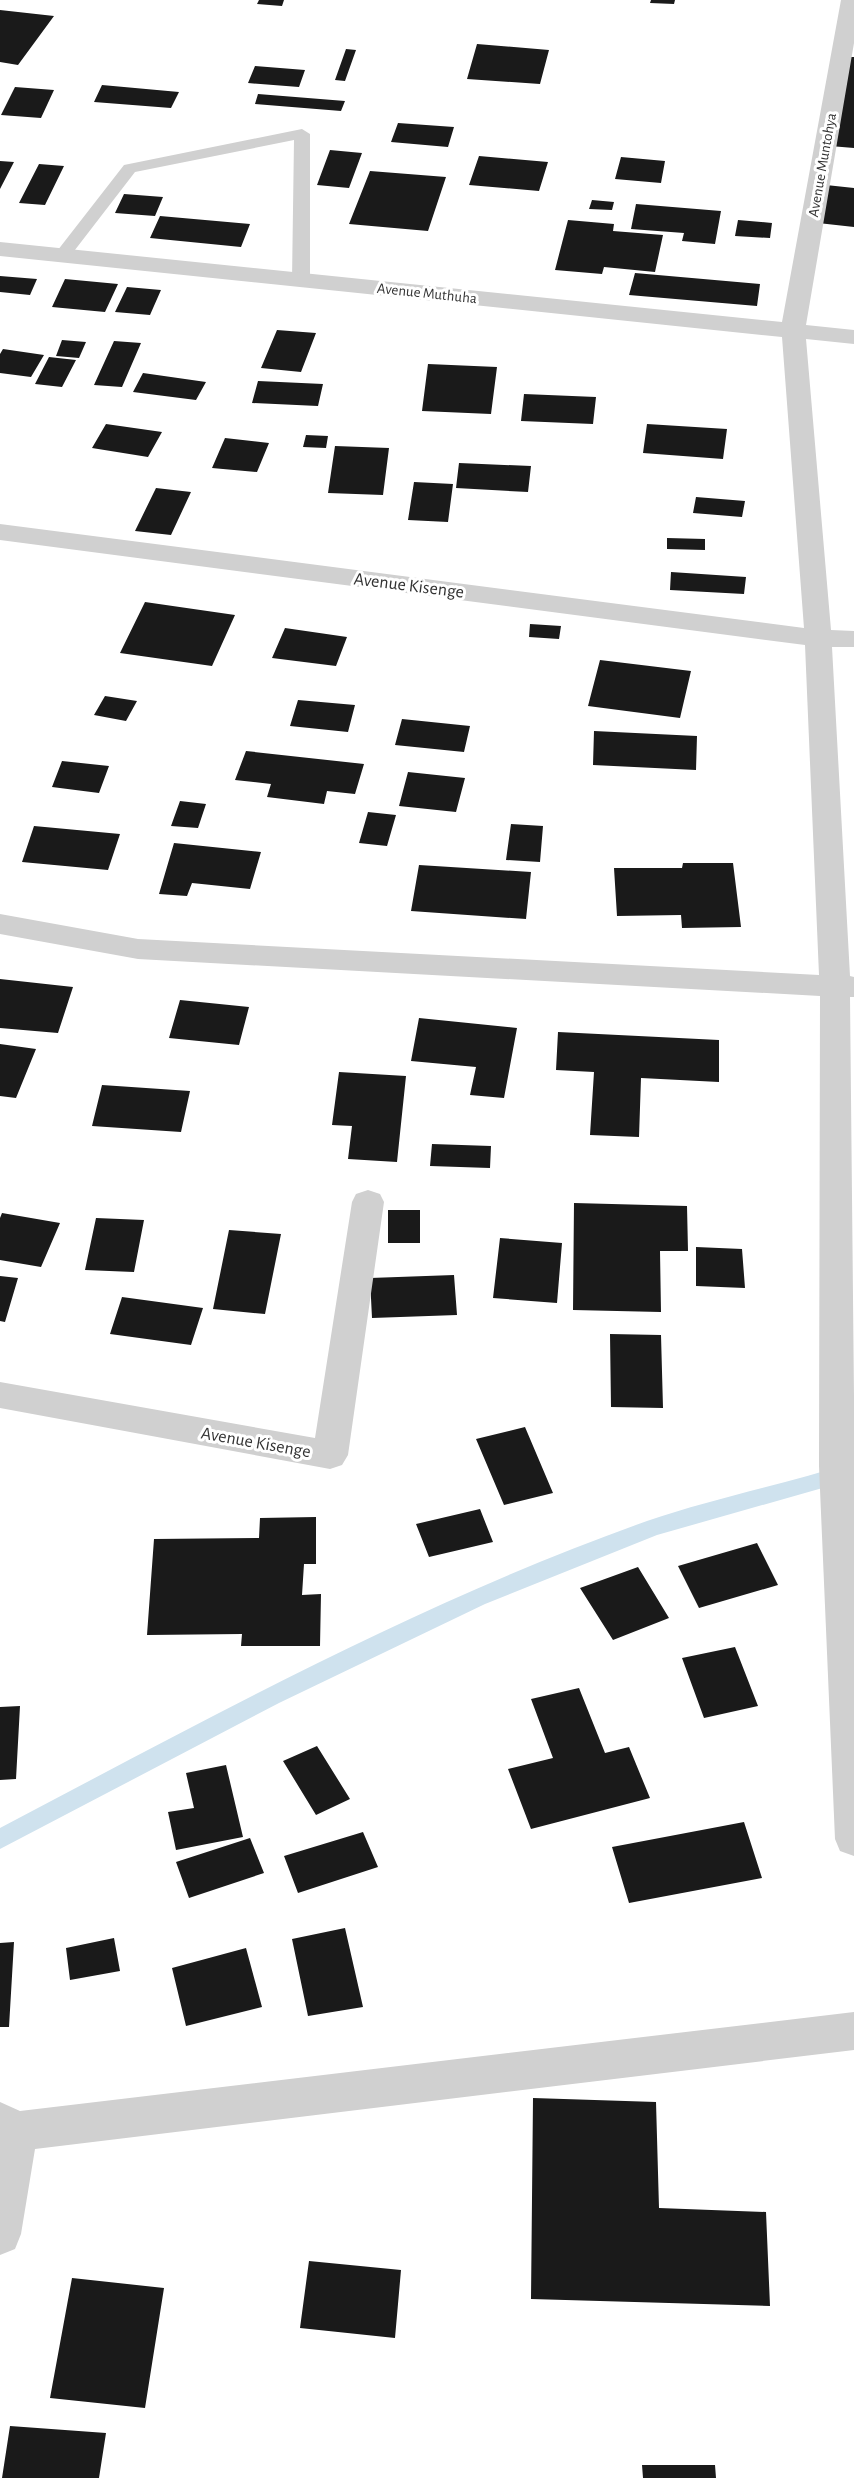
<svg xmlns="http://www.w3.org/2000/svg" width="854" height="2478" font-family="'Alegreya Sans',sans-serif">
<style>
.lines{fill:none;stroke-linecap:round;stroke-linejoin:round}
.stream{fill:#cfe2ee;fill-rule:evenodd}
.building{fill:#1a1a1a}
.service{fill:#d0d0d0;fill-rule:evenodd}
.minor{fill:#d0d0d0;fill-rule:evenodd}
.labels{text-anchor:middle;stroke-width:6;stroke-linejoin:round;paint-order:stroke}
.far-street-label{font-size:15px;fill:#333;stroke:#fff}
.street-label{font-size:18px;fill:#333;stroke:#fff}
</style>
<rect width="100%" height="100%" fill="#fff"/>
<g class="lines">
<path class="stream" d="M854 1462V1479L657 1535 485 1604 279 1703 0 1849V1828C211 1717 422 1601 647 1521 715 1498 786 1484 854 1462Z"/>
</g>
<path class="building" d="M259 0H284L282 6 257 4Z
M651 0H675L674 4 650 3Z
M0 10 54 16 18 65 0 62Z
M477 44 549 50 540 84 467 79Z
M346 49 356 50 345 81 335 80Z
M849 57H854V148L830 146Z
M255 66 305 70 299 87 248 83Z
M102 85 179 92 171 108 94 102Z
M15 87 54 90 41 118 1 115Z
M258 94 345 101 341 111 255 104Z
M398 123 454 127 448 147 391 142Z
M330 150 362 153 349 188 317 185Z
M479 156 548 162 539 191 469 185Z
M621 157 665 161 661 183 615 179Z
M0 161 14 162 0 189Z
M39 164 64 166 45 205 19 203Z
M370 171 446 177 428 231 349 224Z
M826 185 854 188V227L818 223Z
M124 194 163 197 155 216 115 213Z
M592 200 614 202 612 210 589 209Z
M636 204 721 211 715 244 682 241 684 233 631 229Z
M160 216 250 224 241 247 150 238Z
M568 220 614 224 613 231 663 235 655 272 604 267 602 274 555 270Z
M738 220 772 223 770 238 735 236Z
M635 273 760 284 757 306 629 295Z
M0 276 37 279 30 295 0 292Z
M65 279 118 284 105 312 52 307Z
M127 287 161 290 150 315 115 312Z
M277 330 316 333 301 372 261 368Z
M62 340 86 342 79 358 56 356Z
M114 341 141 343 122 387 94 385Z
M3 349 44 355 31 377 0 373V354Z
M49 357 76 360 62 387 35 384Z
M428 364 497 367 491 414 422 411Z
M143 373 206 382 196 400 133 392Z
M258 381 323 384 318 406 252 403Z
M524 394 596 397 593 424 521 421Z
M106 424 162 432 148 457 92 448Z
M647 424 727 429 723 459 643 453Z
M306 435 328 436 326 448 303 447Z
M225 438 269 443 257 472 212 468Z
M335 446 389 448 383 495 328 493Z
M459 463 531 466 528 492 456 488Z
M414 482 453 484 448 522 408 520Z
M156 488 191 492 171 535 135 531Z
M696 497 745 501 742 517 693 513Z
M667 538 705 539V550L667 549Z
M671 572 746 577 744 594 670 590Z
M145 602 235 615 212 666 120 653Z
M530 624 561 626 559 639 529 637Z
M285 628 347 637 336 666 272 658Z
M600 660 691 671 680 718 588 706Z
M105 696 137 701 126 721 94 715Z
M298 700 355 705 348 732 290 726Z
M402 719 470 726 464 752 395 745Z
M594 731 697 736 696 770 593 765Z
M246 751 364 764 355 794 327 791 324 804 267 797 271 784 235 780Z
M62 761 109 766 99 793 52 787Z
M408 772 465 778 456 812 399 806Z
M180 801 206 804 198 828 171 826Z
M368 812 396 815 387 846 359 843Z
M511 824 543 826 540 862 506 860Z
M34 826 120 834 108 870 22 862Z
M174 843 261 852 250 889 192 883 187 896 159 894Z
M683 863H733L741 927 682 928 681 915 617 916 614 868H682Z
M419 865 531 872 526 919 411 911Z
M0 979 73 987 58 1033 0 1028Z
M180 1000 249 1007 239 1045 169 1038Z
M419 1018 517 1028 504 1098 470 1095 476 1067 411 1061Z
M558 1032 719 1040V1082L641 1078 639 1137 590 1135 594 1072 556 1070Z
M0 1044 36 1049 16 1098 0 1096Z
M339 1072 406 1076 397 1162 348 1159 352 1126 332 1125Z
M102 1085 190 1091 181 1132 92 1126Z
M432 1144 491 1146 490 1168 430 1166Z
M574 1203 687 1206 688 1251H660L661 1312 573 1310Z
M388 1210H420V1243H388Z
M2 1213 60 1223 41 1267 0 1260V1218Z
M96 1218 144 1220 134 1272 85 1270Z
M229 1230 281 1234 265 1314 213 1309Z
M500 1238 562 1243 557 1303 493 1298Z
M696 1247 742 1249 745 1288 696 1286Z
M454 1275 457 1315 372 1318 370 1278Z
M0 1276 18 1278 5 1322 0 1321Z
M122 1297 203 1308 191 1345 110 1334Z
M610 1334 661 1335 663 1408 611 1407Z
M525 1427 553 1493 504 1505 476 1439Z
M480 1509 493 1542 429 1557 416 1524Z
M316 1517V1564H304L302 1595 321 1594 320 1646H241L242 1634 147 1635 154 1539 259 1538 260 1518Z
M757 1543 778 1585 699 1608 678 1566Z
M638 1567 669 1618 613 1640 580 1588Z
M735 1647 758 1706 704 1718 682 1658Z
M579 1688 605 1753 629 1747 650 1798 531 1829 508 1769 553 1758 531 1699Z
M20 1706 16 1779 0 1780V1707Z
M317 1746 350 1799 316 1815 283 1761Z
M226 1765 243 1837 176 1850 168 1812 194 1808 186 1773Z
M744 1822 762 1878 629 1903 612 1847Z
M363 1832 378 1867 298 1893 284 1856Z
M250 1838 264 1873 189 1898 176 1862Z
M345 1928 363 2007 308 2016 292 1939Z
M114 1938 120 1971 70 1980 66 1948Z
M14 1942 9 2027H0V1943Z
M246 1948 262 2007 186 2026 172 1968Z
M533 2098 656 2102 659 2208 766 2212 770 2306 531 2299Z
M309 2261 401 2270 395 2338 300 2328Z
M72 2278 164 2288 145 2408 50 2398Z
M10 2426 106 2433 99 2478H2Z
M642 2465H715L716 2478H643Z"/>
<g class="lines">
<path class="service" d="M302 129 310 134V280L307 284H295L292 280 294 140 135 172 68 259 62 260 54 255 124 165Z"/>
<path class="minor" d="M841 0H854V43L806 325 854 330V344L806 339 831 630 854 631V647H832L850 976 854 977V997H850L854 1397V1856L840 1851 835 1839 819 1466 820 996 138 959 0 934V914L138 939 819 975 805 645 0 540V524L804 628 782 337 0 256V242L782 322Z
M368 1190 380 1194 384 1202 348 1455 342 1465 330 1469 0 1408V1382L315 1438 352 1202 356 1194Z
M854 2012V2050L35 2149 21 2234 15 2249 0 2255V2102L20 2111Z"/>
</g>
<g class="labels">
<g class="far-street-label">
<text transform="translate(822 165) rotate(-80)" y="5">Avenue Muntohya</text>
<text transform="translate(427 293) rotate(6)" y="5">Avenue Muthuha</text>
</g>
<g class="street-label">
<text transform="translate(409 585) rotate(7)" y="6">Avenue Kisenge</text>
<text transform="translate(256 1442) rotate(10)" y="6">Avenue Kisenge</text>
</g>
</g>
</svg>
